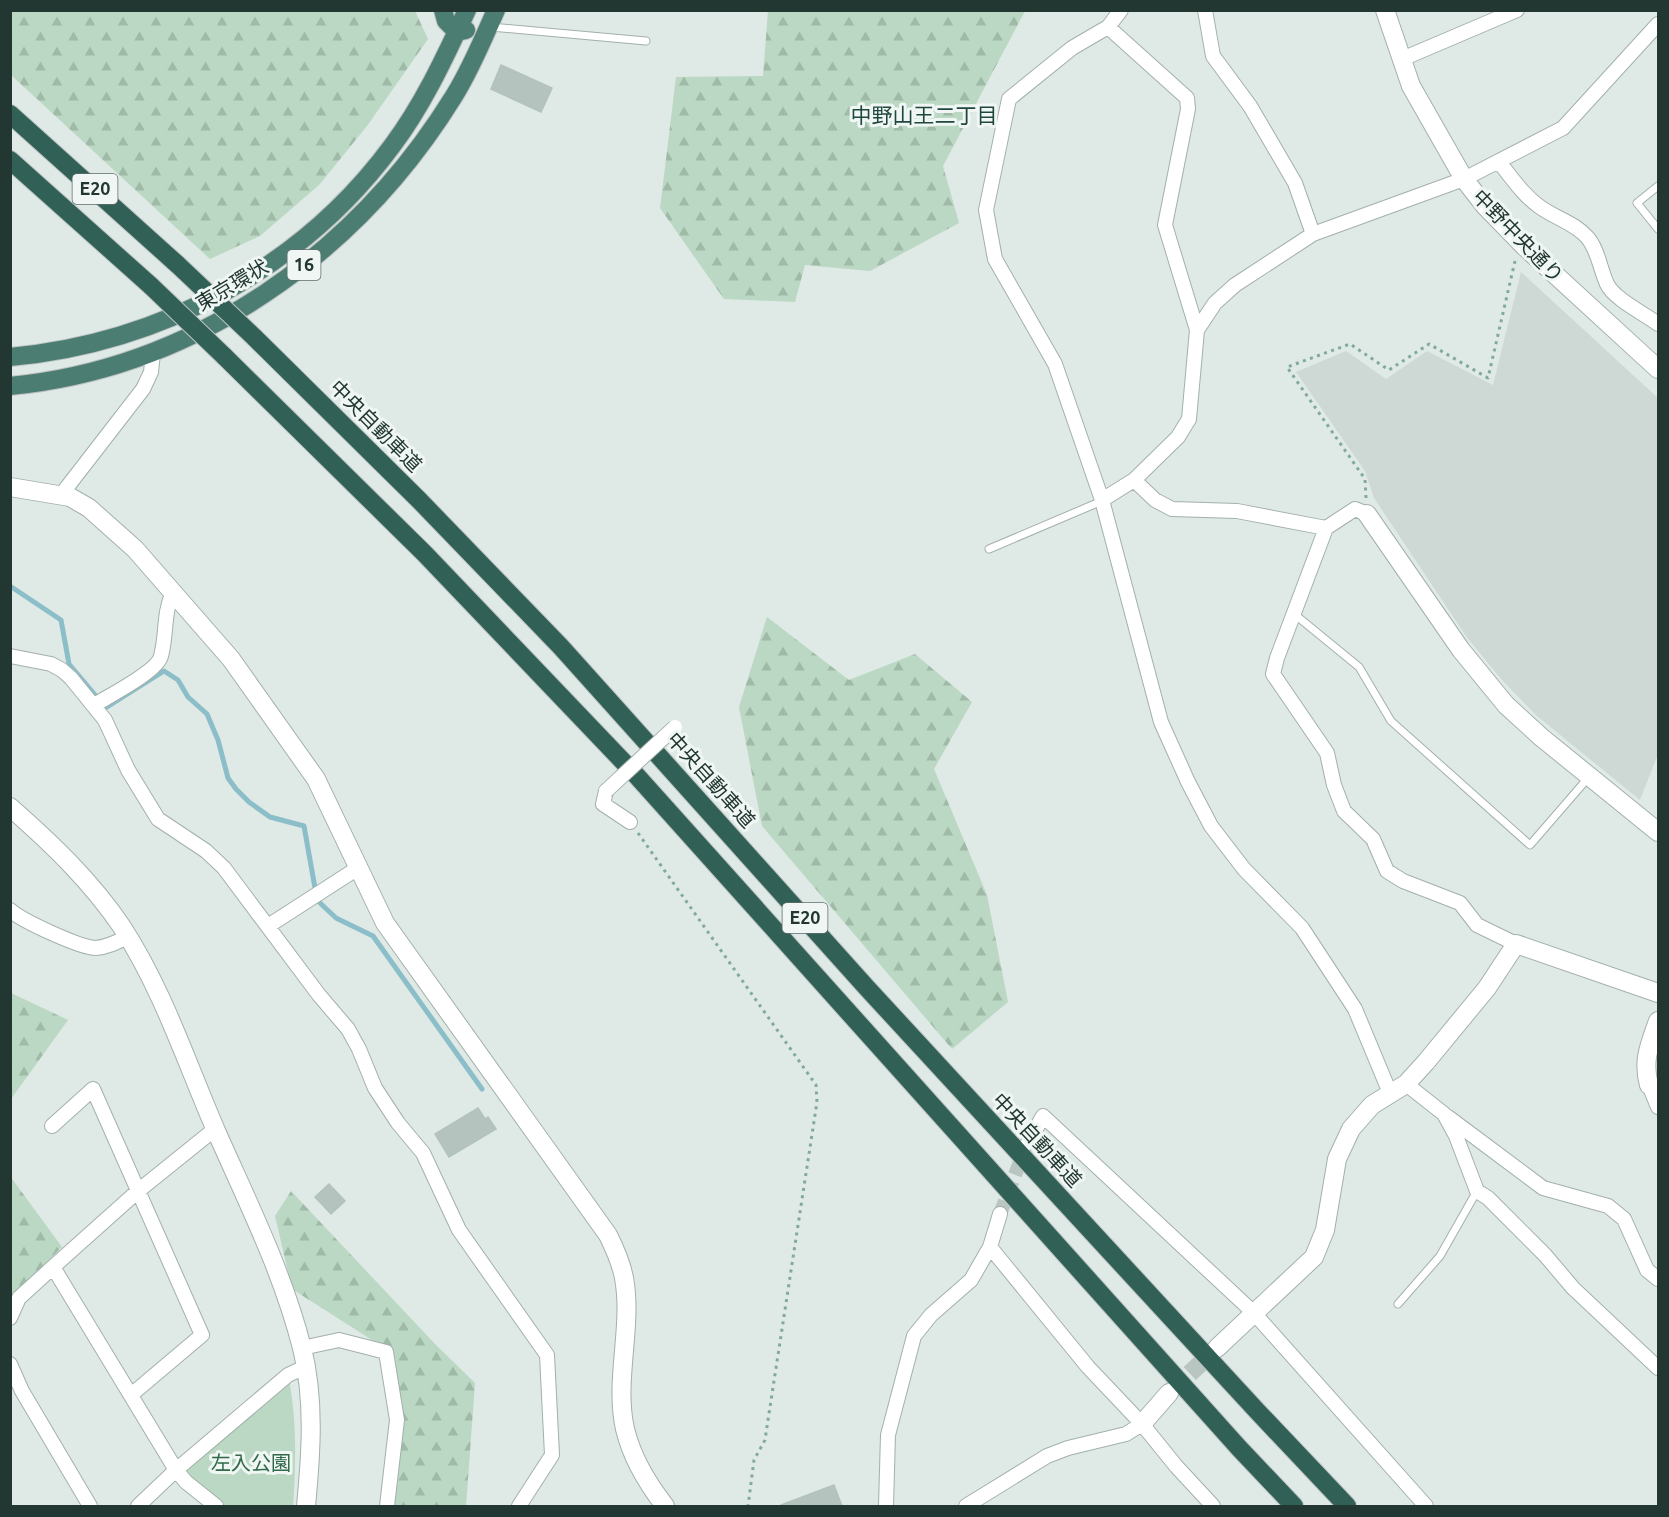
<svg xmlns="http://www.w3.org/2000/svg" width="1669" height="1517" font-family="Ubuntu,'Noto Sans JP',sans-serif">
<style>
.built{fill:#ced8d4}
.forest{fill:url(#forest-firs)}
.park{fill:#bad8c3}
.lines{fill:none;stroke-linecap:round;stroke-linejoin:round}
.stream{stroke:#8cbec9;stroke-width:5}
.building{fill:#b5c3be;stroke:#b2c2bc;stroke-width:1.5}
.minor-tunnel{stroke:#b9c5c1;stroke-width:14;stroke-dasharray:14 7;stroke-linecap:butt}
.tertiary-tunnel{stroke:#b9c5c1;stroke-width:18;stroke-dasharray:18 9;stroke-linecap:butt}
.service-casing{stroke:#a3b0ac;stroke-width:9}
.minor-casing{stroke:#a3b0ac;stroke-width:16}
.tertiary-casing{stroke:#a3b0ac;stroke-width:20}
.trunk-casing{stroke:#bdc3c2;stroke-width:20}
.motorway-casing{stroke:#bdc3c2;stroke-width:20}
.path{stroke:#82a99e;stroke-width:3;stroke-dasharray:3 4.5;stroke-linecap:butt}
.service{stroke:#fff;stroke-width:7}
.minor{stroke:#fff;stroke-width:14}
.tertiary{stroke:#fff;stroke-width:18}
.trunk{stroke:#4c7d72;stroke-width:18}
.motorway{stroke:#316057;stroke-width:18}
.minor-bridge-casing{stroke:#a3b0ac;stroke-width:16;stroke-linecap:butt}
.motorway-bridge-casing{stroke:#bdc3c2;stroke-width:20;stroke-linecap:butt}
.minor-bridge{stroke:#fff;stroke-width:14}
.motorway-bridge{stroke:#316057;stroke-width:18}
.labels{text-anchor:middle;stroke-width:6;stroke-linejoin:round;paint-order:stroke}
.shield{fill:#eff6f3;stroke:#60706c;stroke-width:1.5}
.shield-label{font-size:18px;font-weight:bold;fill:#223732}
.street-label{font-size:20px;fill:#223732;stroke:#eff6f3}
.park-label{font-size:20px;fill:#306a48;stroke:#eff6f3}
.neighbourhood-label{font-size:21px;fill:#20473e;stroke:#eff6f3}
</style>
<defs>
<pattern id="forest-firs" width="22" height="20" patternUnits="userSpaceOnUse" patternTransform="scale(1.5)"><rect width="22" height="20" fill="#bad8c3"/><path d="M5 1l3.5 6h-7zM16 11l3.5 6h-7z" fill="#a0baa8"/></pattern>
</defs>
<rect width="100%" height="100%" fill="#dfe9e5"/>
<path class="built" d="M1521 272 1658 398V754L1640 800 1537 716 1502 680 1466 636 1374 498 1365 471 1296 372 1346 351 1386 379 1427 351 1493 385Z"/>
<path class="forest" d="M11 10 415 11 428 39 367 126 319 185 260 236 210 259 11 75Z
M768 11H1025L943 166 959 223 870 271 805 265 795 302 724 299 660 208 676 77 763 76Z
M767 617 849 680 915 654 972 702 934 769 987 895 1008 1002 952 1049 762 826 739 707Z
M11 993 68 1020 11 1099Z
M10 1176 62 1247 11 1297H10Z
M291 1191 435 1344 475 1383 466 1506H385L394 1354 292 1289 275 1216Z"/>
<path class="park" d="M288 1375C297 1418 296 1462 293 1506H216L177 1470Z"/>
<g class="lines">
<path class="stream" d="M10 586 61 620 69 664 96 696
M107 707 164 671 178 680 188 697 207 714 218 740 228 778 236 789 249 802 270 817 304 826 315 888
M319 902 336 918 373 936 482 1089"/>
</g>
<path class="building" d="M501 65 552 88 541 112 491 89Z
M478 1108 485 1119 488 1117 496 1129 449 1157 435 1134Z
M329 1184 345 1201 331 1214 315 1197Z
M834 1485 842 1506H781V1505Z"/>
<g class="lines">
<path class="minor-tunnel" d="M1000 1214 1025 1149"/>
<path class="tertiary-tunnel" d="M1170 1392 1217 1348"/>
<g class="service-casing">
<path id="service" d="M491 27 646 41
M1658 186 1637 203 1658 229
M989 549 1102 501
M1293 613 1359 667 1391 721 1530 845 1588 778
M1398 1304 1440 1256 1477 1191"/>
</g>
<g class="minor-casing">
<path id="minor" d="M1121 10 1108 27 1072 48 1009 99 986 210 995 259 1055 364 1102 500 1161 722 1188 782 1211 826 1244 869 1302 928 1355 1009 1390 1093
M1205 10 1213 56 1250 106 1295 183 1313 234
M1108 27 1187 98 1188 109 1165 225 1197 330
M1402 59 1517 10
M1499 162C1512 178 1523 195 1540 207 1555 218 1575 223 1587 237 1598 249 1600 269 1607 284 1614 299 1645 314 1658 324
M1134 480 1155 500 1172 509 1237 511 1326 528
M61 495 143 389 151 372 153 353
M1102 500 1134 480 1178 437 1189 419 1197 330 1215 303 1235 285 1313 234 1464 179 1563 128 1658 24
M1367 514 1355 509 1326 528 1277 658 1273 674 1327 753 1334 785 1344 811 1373 839 1387 871 1403 881 1460 903 1477 925 1516 944
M10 656 51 664 62 670 71 678 105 720 128 770 158 819 206 851 224 868 319 995 348 1029 359 1049 375 1088 398 1123 423 1153 459 1230 547 1355 552 1455 519 1506
M94 705C109 696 158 671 161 656 167 634 163 614 173 592
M606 791 603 804 630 822
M10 910C22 921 81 948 96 948 108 947 117 942 127 937
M268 926 358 868
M1406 1084 1444 1114 1456 1136 1477 1191 1488 1198 1545 1255 1573 1288 1658 1368
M1649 1085 1658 1107
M1448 1117 1543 1188 1608 1206 1624 1219 1647 1270 1658 1279
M52 1126 93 1089 202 1335 131 1395
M1028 1143 1043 1116 1254 1313 1426 1506
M990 1247 1088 1367 1142 1424 1176 1466 1213 1506
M53 1267 176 1470 186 1482 216 1506
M10 1318 19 1298 53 1267 138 1191 215 1129
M302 1348 339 1340 386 1352 397 1420 387 1506
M10 1364 22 1391 90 1506
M138 1506 176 1470 288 1375 305 1367
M886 1506 888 1435 914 1336 931 1315 971 1280 990 1247 1000 1214
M966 1506 1047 1456 1068 1448 1126 1434 1142 1424"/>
</g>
<g class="tertiary-casing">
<path id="tertiary" d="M1385 10 1411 86 1464 179 1485 206 1525 247 1658 369
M10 487 70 497 89 508 135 549 231 659 316 779 385 923 608 1235C615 1249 621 1262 624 1278 633 1327 614 1380 625 1429 632 1458 647 1483 665 1506
M1367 514 1461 650 1506 705 1541 737 1658 832
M10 807C51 843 91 881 122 927 163 990 187 1064 217 1133 248 1203 283 1273 302 1348 315 1400 311 1454 306 1506
M1649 1085C1642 1060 1650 1044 1658 1021
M1217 1348 1314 1257 1325 1230 1337 1159 1351 1129 1372 1105 1406 1084 1426 1062 1487 988 1516 944 1658 993
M1142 1424 1169 1393"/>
</g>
<g class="trunk-casing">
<path id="trunk" d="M443 10 446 21 457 32 466 30
M10 357C161 343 302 268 392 146 423 105 445 57 467 10
M10 386C196 368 357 253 454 96 471 69 483 39 496 10"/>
</g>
<g class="motorway-casing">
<path id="motorway" d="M10 114 178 265
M10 160 151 286
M254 337 419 500 561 647 867 988 1258 1412 1347 1506
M224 356 425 554 636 775 1239 1448 1294 1506"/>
</g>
<path class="path" d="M1366 498 1365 479 1287 367 1350 344 1389 370 1429 344 1488 378 1515 261
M638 833 816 1085 817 1102 768 1420 765 1440 754 1460 748 1506"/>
<use href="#service" class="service"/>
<use href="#minor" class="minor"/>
<use href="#tertiary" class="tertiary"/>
<use href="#trunk" class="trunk"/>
<use href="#motorway" class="motorway"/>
<g class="minor-bridge-casing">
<path id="minor-bridge" d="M606 791 675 727"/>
</g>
<g class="motorway-bridge-casing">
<path id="motorway-bridge" d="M178 265 254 337
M151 286 224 356"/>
</g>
<use href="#minor-bridge" class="minor-bridge"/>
<use href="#motorway-bridge" class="motorway-bridge"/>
</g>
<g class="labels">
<g class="shield">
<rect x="72.5" y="174" width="45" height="30" rx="4.5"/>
<rect x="287.5" y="250" width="33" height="30" rx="4.5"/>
<rect x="782.5" y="903" width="45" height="30" rx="4.5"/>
</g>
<g class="shield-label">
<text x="95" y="195">E20</text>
<text x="304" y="271">16</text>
<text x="805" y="924">E20</text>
</g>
<g class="street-label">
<text transform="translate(1518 236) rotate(46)" y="7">中野中央通り</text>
<text transform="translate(232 285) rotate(-31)" y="7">東京環状</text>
<text transform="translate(376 426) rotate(45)" y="7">中央自動車道</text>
<text transform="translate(711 780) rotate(48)" y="7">中央自動車道</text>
<text transform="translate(1037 1140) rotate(47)" y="7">中央自動車道</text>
</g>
<g class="park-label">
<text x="251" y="1470">左入公園</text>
</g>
<g class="neighbourhood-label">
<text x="924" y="123">中野山王二丁目</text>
</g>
</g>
<rect width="1669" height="1517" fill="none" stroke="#223732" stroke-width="24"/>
</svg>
